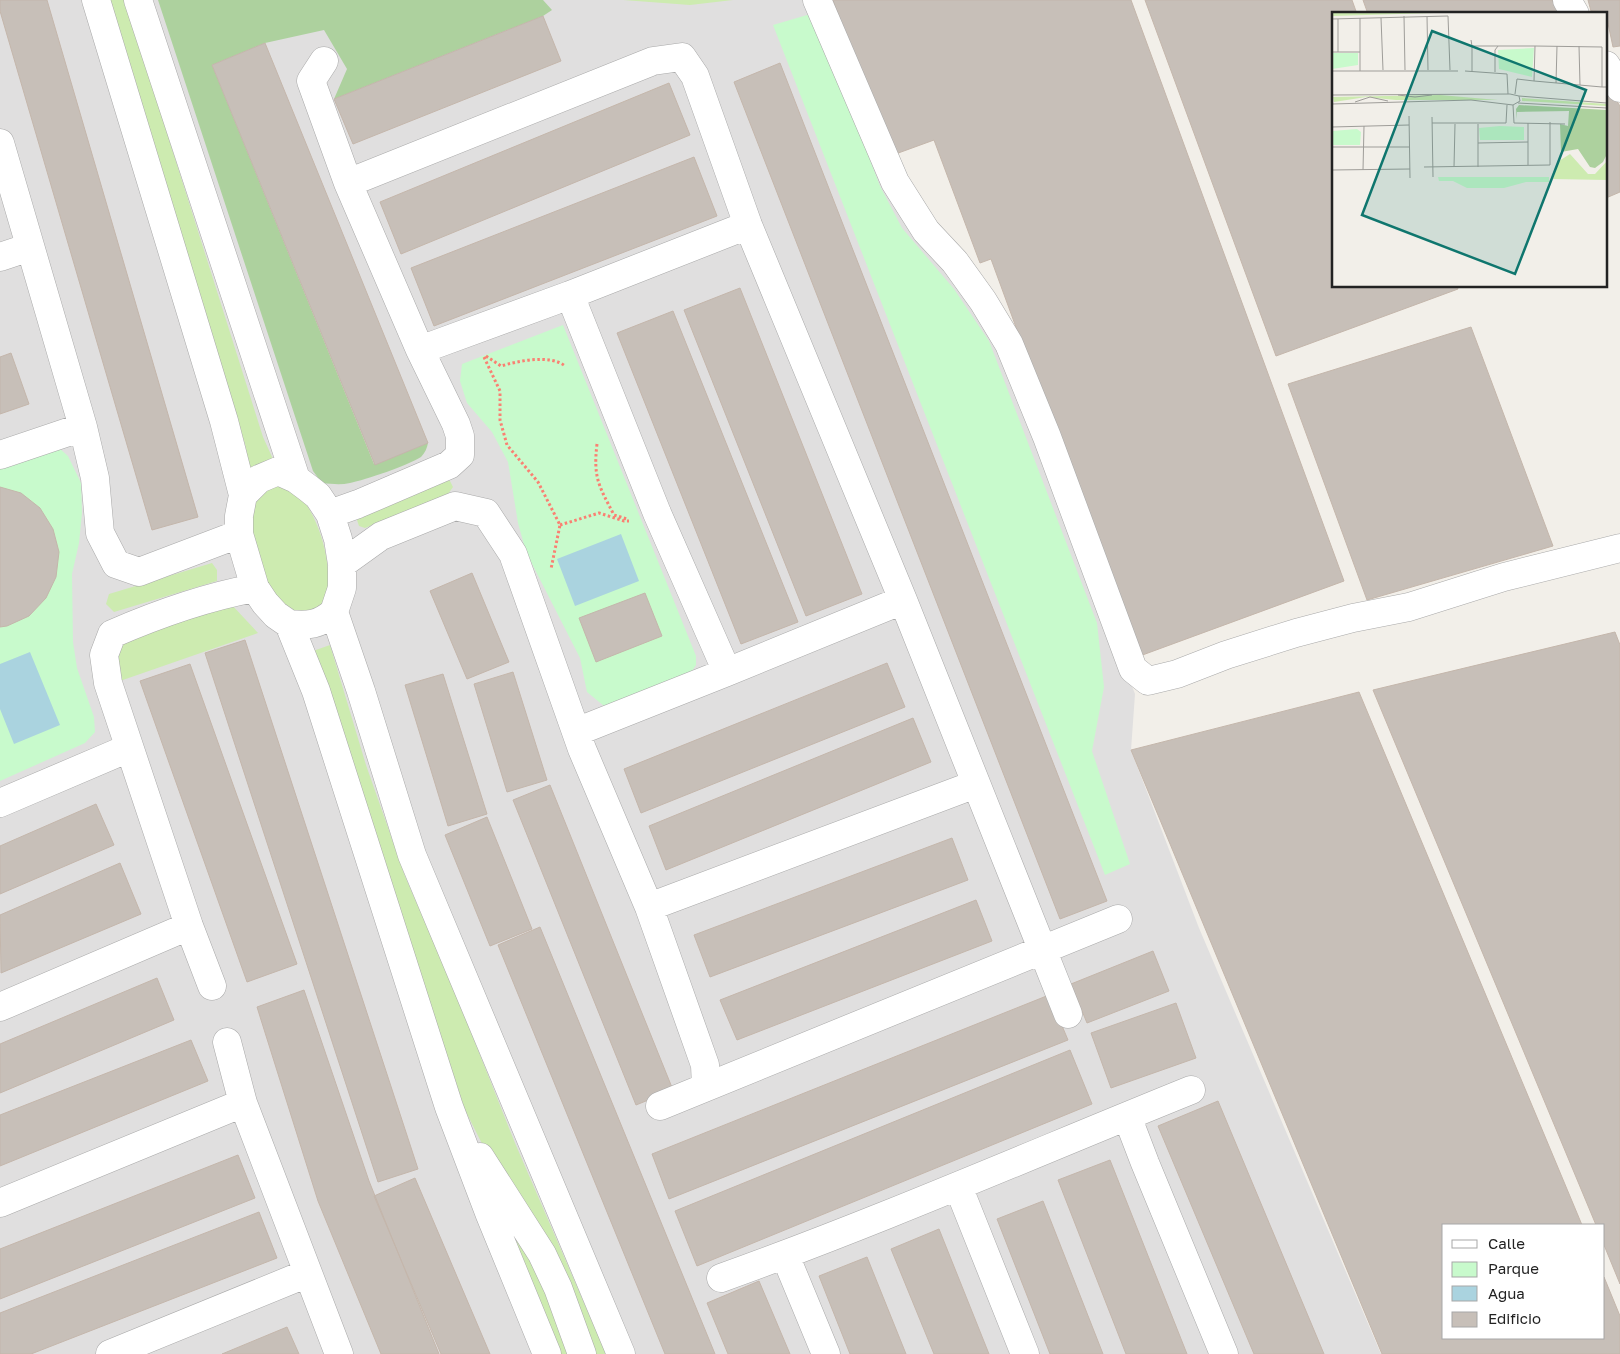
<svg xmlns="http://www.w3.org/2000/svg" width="1620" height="1354" font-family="'Golos Text',sans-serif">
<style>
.residential{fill:#e0dfdf}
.grass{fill:#cdebb0}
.forest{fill:#add19e}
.park{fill:#c8facc}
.water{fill:#aad3df}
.building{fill:#c7bfb8;stroke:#c4b6ab}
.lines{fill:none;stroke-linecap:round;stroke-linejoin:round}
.minor-casing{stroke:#a9a9a9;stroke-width:29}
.path{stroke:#fa8072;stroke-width:3;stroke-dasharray:2.5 2.5;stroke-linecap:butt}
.minor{stroke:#fff;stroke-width:28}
.inset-road{fill:none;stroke:#9f9d99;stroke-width:1}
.view{fill:#0f766e;fill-opacity:0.15;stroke:#0f766e;stroke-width:2.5}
.inset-edge{fill:none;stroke:#222;stroke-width:2.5}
</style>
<rect width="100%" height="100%" fill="#f2efe9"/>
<path class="residential" d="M0 0H813L882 171 999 337 1135 694 1131 750 1199 928 1381 1354H0Z"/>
<path class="grass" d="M106 0H125L263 437 273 459 250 468 245 444Z
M623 0H733L690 5Z
M444 479 450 481 453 487 448 494 365 528 359 526 357 520 360 513Z
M276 486C286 488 293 491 300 497 320 516 340 584 320 606 312 614 300 611 290 611L274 594 265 578 251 526V509L260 492Z
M212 563 217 570V581L114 612 106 604 109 594Z
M231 604 258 633 120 681 118 658 122 642Z
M330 645 366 765 405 876 455 992 515 1143 606 1354H588L465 1110 313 651Z
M516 1230 544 1275 572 1354H559L507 1232Z"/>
<path class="forest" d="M158 0H543L552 10 543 16 334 99 347 69 324 30 265 43 212 65 374 464 428 443C427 448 425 453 421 457 409 465 365 480 350 483 341 485 332 484 322 483L313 471Z"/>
<path class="park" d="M814 13 880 186 902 228 954 289 989 341 1097 623 1104 687 1092 751 1130 864 1105 875 773 25Z
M563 325 696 656V665L692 671 604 706 587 692 580 658 526 552 518 523 508 462 492 432 467 403 460 381 462 364Z
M59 448 68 456 81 483 82 513 79 543 72 574 73 642 77 668 94 717 95 732 85 743 0 781V468Z"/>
<path class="water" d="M621 534 639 581 575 606 557 559Z
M30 652 60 725 14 744 0 709V664Z"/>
<path class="building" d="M0 0H47L198 517 152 530 0 11Z
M833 0H1131L1344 581 1137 657 991 259 980 263 934 140 890 156Z
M1145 0H1352L1357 14H1334V286H1457L1458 289 1276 356Z
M1363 0H1552L1561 14H1368Z
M1588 0H1620V46L1613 47 1606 14 1605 12 1591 11Z
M543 16 561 61 353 144 334 99Z
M265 43 428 443 375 465 212 65Z
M780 63 1107 901 1060 919 734 82Z
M669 83 690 135 401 254 380 202Z
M1606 85 1620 106V192L1606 198Z
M694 157 717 216 434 326 411 268Z
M740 288 862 594 806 616 684 310Z
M673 311 798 622 741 644 617 333Z
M1471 327 1553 546 1367 600 1288 384Z
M11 353 29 404 0 414V357Z
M0 487 21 493 40 508 53 529 59 552 56 577 46 598 29 616 7 626 0 627Z
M472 573 509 662 467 679 430 591Z
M645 593 662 636 596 662 579 618Z
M1615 632 1620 645V1284L1604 1245V1225H1596L1373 690Z
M245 640 418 1169 378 1182 205 653Z
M887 663 905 707 641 813 624 769Z
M190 664 297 964 247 982 140 681Z
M513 672 547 780 507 792 474 684Z
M443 674 487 814 448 826 405 685Z
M1359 692 1582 1225H1444V1338H1604V1277L1620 1316V1354H1382L1131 750Z
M913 718 931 762 666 870 649 826Z
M550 785 673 1090 636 1105 513 800Z
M96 804 114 845 0 894V846Z
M487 817 532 929 490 946 445 835Z
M952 838 968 880 710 977 694 935Z
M120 863 141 914 1 973 0 915Z
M976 900 992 941 737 1040 720 1000Z
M540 927 715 1354H665L498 945Z
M1153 951 1169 991 1087 1023 1071 984Z
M157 978 174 1020 0 1093V1044Z
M304 990 369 1181 439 1354H381L318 1201 257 1007Z
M1049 995 1068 1040 669 1199 652 1154Z
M1176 1003 1196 1058 1111 1088 1091 1033Z
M191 1040 208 1081 0 1166V1115Z
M1070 1050 1092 1104 697 1266 675 1211Z
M1218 1101 1324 1354H1254L1158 1126Z
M238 1155 255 1198 0 1299V1249Z
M1110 1160 1187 1354H1126L1058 1180Z
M415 1178 490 1354H441L374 1196Z
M1043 1201 1103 1354H1050L997 1219Z
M259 1212 277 1258 31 1354H0V1313Z
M939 1229 989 1354H934L891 1249Z
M867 1257 906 1354H850L819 1276Z
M759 1281 790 1354H728L707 1303Z
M287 1327 299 1354H222Z"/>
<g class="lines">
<g class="minor-casing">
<path id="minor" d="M96 0 224 421 243 495
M138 0 296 479
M817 0 895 182 926 231 955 262 983 301 1009 344 1047 437 1133 669 1148 681 1177 674 1226 655 1296 633 1353 618 1409 607 1504 577 1620 548
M1567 0 1575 14
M324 61 311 81 348 183 420 350 456 424 460 436V455L449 465 358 504 330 514
M1606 65 1620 88
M0 143 83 427 0 455
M348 183 653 61 682 57 695 76 748 225 903 600 1068 1014
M0 257 30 247
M570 295 657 513 727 672
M420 350 570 295 748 225
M83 427 95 478 100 533 116 564 139 572 239 534
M342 564 381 536 455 506 486 513 513 554 582 749 649 907 705 1065 706 1087
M289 624C308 626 319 625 334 612
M576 732 727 672 903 600
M0 803 129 748
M649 907 976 784
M212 986 189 926 108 683 104 655 112 634C158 614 206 597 255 588
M0 1007 189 926
M227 1042 243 1103 339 1354
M660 1106 1118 919
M1127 1116 1145 1163 1224 1354
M480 1157 542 1254 558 1288 582 1354
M958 1186 1025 1354
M0 1203 243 1103
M785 1255 826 1354
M721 1278C880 1221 1035 1153 1191 1090
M110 1354 308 1273
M547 1354 490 1215 449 1107 316 691 289 624 276 615 265 603 255 588 239 534V516L243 495 259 479 278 471 296 479 308 488 318 496 330 514 338 539 342 564V588L334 612 361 691 412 855 621 1354"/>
</g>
<path class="path" d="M486 356 501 366C518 361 550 354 565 366
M484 357 500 391V420L507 445 538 482 560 525 551 569
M597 444C593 478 599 486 614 515L627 519
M560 525 599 513 624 521H629"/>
<use href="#minor" class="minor"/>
</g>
<g transform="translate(1332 12)">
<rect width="275" height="275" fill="#f2efe9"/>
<path d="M0 1H102L0 4ZM108 83 166 88H64L34 85 2 90 1 85ZM190 86 275 92V94L190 89ZM238 142 256 162H263L275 149V168L221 167 227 149Z" fill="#cdebb0"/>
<path d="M187 93 275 98V142L271 150 263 156 258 155 246 137 229 140 228 112 236 114 237 99 185 100V107L184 97Z" fill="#add19e"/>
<path d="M202 36 200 65 167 57 166 38ZM0 41H26V53L0 57ZM168 114 192 115V128H148L147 116ZM25 117 29 120 28 133H0V119ZM106 165H217V170H194L172 176H135L121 169H107Z" fill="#c8facc"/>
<path class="inset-road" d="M72 4 73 58M95 4 96 58M28 6V59M49 6 51 58M0 7 116 4 118 58M6 7V40M139 28 140 34H166L163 38V60M140 34V59M166 34H203M247 34 248 73M0 40H28M0 59H126M133 59 175 62 176 82M224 71 225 34M270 75V35L203 34 202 69 270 75H275M183 82 185 67 202 69M0 83 178 82 187 84 188 89 181 93 139 88 0 92M66 83 83 85 100 83M187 84 275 91M23 90 38 85 56 89M186 91 275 96M181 93 182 111 233 112M77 104 78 166M100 105 101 165M100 111H174L175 93M146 112V155M0 115 77 113M146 131 196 130M0 135H77M196 153V111M92 155 218 153V110M122 155 123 112M0 158 78 157M31 158 32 114"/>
<path class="view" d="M100 19 254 78 183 262 30 203Z"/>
<rect width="275" height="275" class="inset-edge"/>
</g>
<rect x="1442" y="1224" width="162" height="115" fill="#ffffff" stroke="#a7a7a7"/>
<rect x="1452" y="1240" width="25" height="8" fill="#ffffff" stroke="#a7a7a7"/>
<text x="1488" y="1249" font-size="15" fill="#222222">Calle</text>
<rect x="1452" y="1262" width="25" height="15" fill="#c8facc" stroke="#a7a7a7"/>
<text x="1488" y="1274" font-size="15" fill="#222222">Parque</text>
<rect x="1452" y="1286" width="25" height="15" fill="#aad3df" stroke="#a7a7a7"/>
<text x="1488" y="1299" font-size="15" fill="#222222">Agua</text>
<rect x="1452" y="1312" width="25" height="15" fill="#c7bfb8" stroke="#a7a7a7"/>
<text x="1488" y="1324" font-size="15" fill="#222222">Edificio</text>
</svg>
